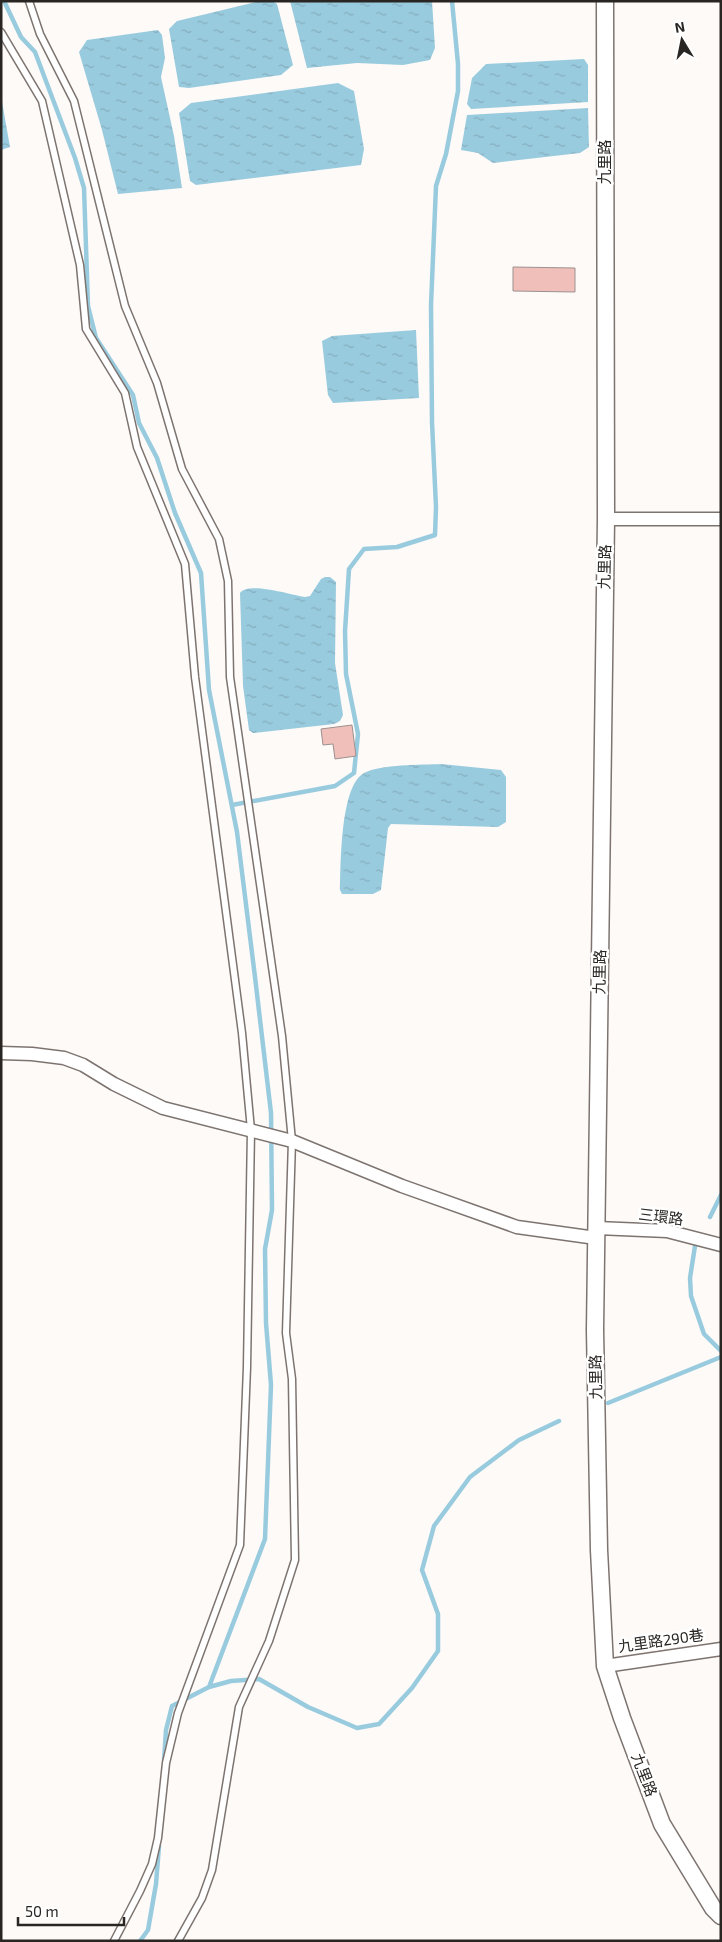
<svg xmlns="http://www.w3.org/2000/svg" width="722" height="1942" font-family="'Exo 2','Noto Sans TC',sans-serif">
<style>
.water{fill:url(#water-ripples)}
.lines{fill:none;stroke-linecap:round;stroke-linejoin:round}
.stream{stroke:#99cbde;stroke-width:4.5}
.building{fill:#f1bfb9;stroke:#9c9190}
.service-casing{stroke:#7d7470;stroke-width:9}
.minor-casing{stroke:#7d7470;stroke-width:15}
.tertiary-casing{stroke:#7d7470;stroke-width:19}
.service{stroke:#fff;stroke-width:6}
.minor{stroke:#fff;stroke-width:12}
.tertiary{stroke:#fff;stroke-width:16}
.labels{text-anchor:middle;stroke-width:5;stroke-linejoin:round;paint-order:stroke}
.street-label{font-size:15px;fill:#282523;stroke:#fff}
</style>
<defs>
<pattern id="water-ripples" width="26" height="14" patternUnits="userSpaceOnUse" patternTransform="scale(1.25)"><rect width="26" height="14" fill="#99cbde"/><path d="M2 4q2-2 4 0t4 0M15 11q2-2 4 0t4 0" fill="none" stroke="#84aebe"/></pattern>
</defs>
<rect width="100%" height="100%" fill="#fefaf8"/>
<path class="water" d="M260 1H272L277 4 293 65 281 75 189 88 179 87 169 29 177 21Z
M290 1H432L435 48 430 60 403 65 357 63 307 68Z
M158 30 162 35 165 58 161 77 174 136 182 188 118 194 102 130 79 52 87 40Z
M584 59 588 65V102L471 109 467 104 472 78 486 64Z
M338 83 354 91 364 149 361 165 196 185 190 181 179 113 191 103Z
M1 96 10 147 1 150Z
M588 108 589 147 580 153 493 163 478 153 461 150 467 115Z
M416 330 419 398 333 403 328 395 322 341 332 336Z
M325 577H330L336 582 335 663 343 715 340 721 334 724 253 733 249 730 243 686 240 593C248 581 292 595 305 597L310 596 321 579Z
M441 764 501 770 506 777V822L498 827 391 824 388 828 381 890 373 894H342L340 890C341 864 340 786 364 773 381 764 421 765 441 764Z"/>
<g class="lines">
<path class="stream" d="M4 1 21 37 35 52 75 158 84 188 88 306 96 338 133 395 139 423 157 458 175 513 201 573 209 690 237 832 255 977 271 1113 272 1210 265 1249 266 1323 271 1385 265 1539 209 1687
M232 805 335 786 354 773 358 734 346 674 345 631 349 569 364 549 397 547 435 535 436 507 432 422 431 305 436 186 446 154 458 91V64L452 1
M710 1217 721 1195
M695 1246 690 1278 691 1296 704 1334 721 1351
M608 1403 721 1357
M164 1761 166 1730 172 1706 209 1687 231 1681 259 1679 308 1707 357 1728 379 1724 412 1688 438 1651V1614L422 1570 434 1526 470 1477 519 1440 559 1421
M140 1941 148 1930 156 1884 159 1846"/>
</g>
<path class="building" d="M513 267 575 268V292L513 291Z
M352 725 356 756 335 759 333 744 323 745 321 729Z"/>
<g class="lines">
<g class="service-casing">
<path id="service" d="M29 1 40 34 74 101 125 306 157 383 182 469 219 539 228 581 230 677 282 1036 292 1141 286 1333 292 1379 295 1560 269 1641 239 1707 212 1870 202 1898 178 1941
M1 32 42 101 80 265 86 329 125 393 137 447 185 564 195 677 242 1033 251 1130 247 1367 240 1545 178 1713 166 1763 158 1838 152 1864 140 1891 114 1941"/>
</g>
<g class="minor-casing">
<path id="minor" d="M606 519H721
M1 1053 32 1054 64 1058 83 1065 114 1084 163 1108 292 1141 402 1186 517 1227 596 1238
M597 1228 667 1231 721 1245
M605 1666 721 1649"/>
</g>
<g class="tertiary-casing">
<path id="tertiary" d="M605 1 606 519 595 1330 599 1550 605 1666 622 1718 662 1824 713 1908 721 1916"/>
</g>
<use href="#service" class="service"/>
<use href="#minor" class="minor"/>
<use href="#tertiary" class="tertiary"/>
</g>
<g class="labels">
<g class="street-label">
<text transform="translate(605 162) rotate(-90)" y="5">九里路</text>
<text transform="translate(605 567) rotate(-89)" y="5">九里路</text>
<text transform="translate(600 972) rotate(-89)" y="5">九里路</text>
<text transform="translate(661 1217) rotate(7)" y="5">三環路</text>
<text transform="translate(596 1377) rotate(-91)" y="5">九里路</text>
<text transform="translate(661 1641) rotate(-8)" y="5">九里路290巷</text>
<text transform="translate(644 1775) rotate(69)" y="5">九里路</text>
</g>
</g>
<rect width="722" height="1942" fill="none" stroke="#282523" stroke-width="5"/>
<g transform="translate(682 40) rotate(350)" stroke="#ffffff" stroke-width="4" paint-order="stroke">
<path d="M0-4L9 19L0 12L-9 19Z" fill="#282523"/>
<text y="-8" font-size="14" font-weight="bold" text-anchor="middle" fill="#282523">N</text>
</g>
<path d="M18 1917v8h106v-8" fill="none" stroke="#282523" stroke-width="2.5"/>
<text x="25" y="1917" font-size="15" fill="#282523" stroke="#ffffff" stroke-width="4" paint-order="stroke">50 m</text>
</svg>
